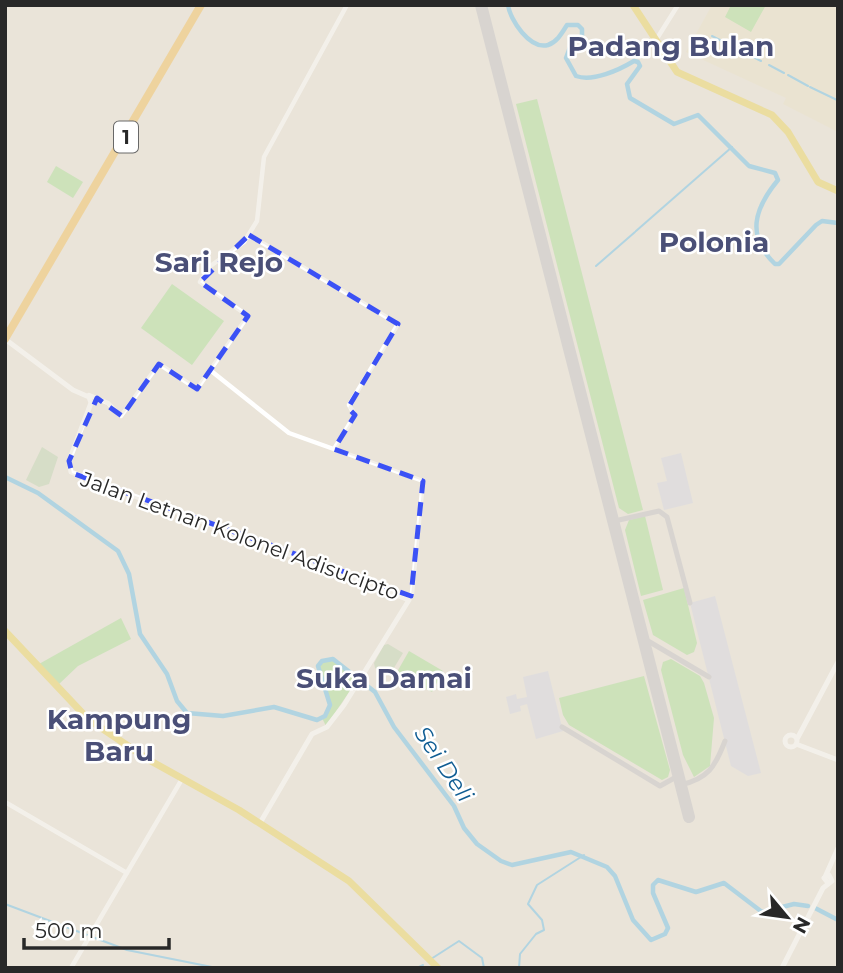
<svg xmlns="http://www.w3.org/2000/svg" width="843" height="973" font-family="Montserrat,sans-serif">
<style>
.education{fill:#ece3c8}
.airport{fill:#d5d6e3}
.green{fill:#aae096}
.cemetery{fill:#bfd4b1}
.lines{fill:none;stroke-linecap:round;stroke-linejoin:round}
.stream{stroke:#6dc1eb;stroke-width:2}
.river{stroke:#6dc1eb;stroke-width:4.5}
.taxiway{stroke:#c3c1c6;stroke-width:5}
.runway{stroke:#c3c1c6;stroke-width:12}
.tertiary{stroke:#fff;stroke-width:4.5}
.secondary{stroke:#fff;stroke-width:5}
.primary{stroke:#edd55b;stroke-width:7}
.trunk{stroke:#f4be58;stroke-width:8}
.marked{fill:none;stroke:#3b51f5;stroke-width:5;stroke-dasharray:14 9;stroke-linejoin:round}
.labels{text-anchor:middle;stroke-width:5;stroke-linejoin:round;paint-order:stroke}
.shield{fill:#fff;stroke:#686868;stroke-width:2}
.shield-label{font-size:19px;font-weight:bold;fill:#282828}
.street-label{font-size:21px;fill:#282828;stroke:#fff}
.water-label{font-size:23px;font-style:italic;fill:#105d93;stroke:#fff}
.district-label{font-size:28px;font-weight:bold;fill:#4a4f77;stroke:#fff}
</style>
<rect width="100%" height="100%" fill="#eae4d9"/>
<path class="education" d="M712 5H838V132L783 104 786 98 686 52Z"/>
<path class="airport" d="M681 453 693 503 664 510 657 483 667 481 661 458Z
M715 596 761 773 748 776 731 766 690 603Z
M548 671 563 731 536 739 527 704 520 706 521 711 510 714 506 697 516 694 517 699 527 697 523 677Z"/>
<path class="green" d="M731 5H766L751 32 725 17Z
M537 99 643 510 628 514 619 508 516 104Z
M56 166 83 182 73 198 47 182Z
M172 284 224 321 192 365 141 328Z
M645 516 663 590 641 596 625 530 629 520Z
M684 588 697 643 694 652 687 655 653 635 643 600Z
M121 618 131 639 78 666 58 685 39 664Z
M409 651 443 671 432 692 397 672Z
M333 659 358 679 326 726 322 718 330 705 318 666 322 661Z
M671 659 700 676 704 683 714 718 710 766 694 777 683 755 661 670 663 662Z
M644 676 670 770 668 777 662 780 569 725 563 715 559 698Z"/>
<path class="cemetery" d="M42 447 58 457 49 484 39 487 26 480Z
M388 644 403 653 389 676 375 668 374 663 384 645Z"/>
<g class="lines">
<path class="stream" d="M712 36 761 61
M769 65 784 73
M788 75 808 86
M810 87 837 100
M636 231 732 147
M596 266 635 232
M5 904 127 950 217 968
M431 959 459 941 482 958 484 968
M382 968H385
M417 968 423 965
M519 968 520 954 536 934 544 930 542 920 528 904 537 885 584 855"/>
<path class="river" d="M508 5C510 20 530 50 548 45 557 42 562 33 567 25H578L582 29V36L572 42 566 58 576 76C593 82 619 70 634 61L638 62 640 66 627 84 630 98 674 124 698 115 749 166 775 173 778 180C754 209 746 236 775 264H779L816 225 822 221 838 223
M5 477 38 493 118 551 129 574 140 634 167 674 177 701 187 713 223 716 274 707 317 720 325 716 330 705 318 666 322 661 333 659 375 692 394 727 454 806 464 828 477 844 501 861 512 865 571 852 607 867 615 876 633 920 651 940 665 934 668 928 653 893V885L658 880 696 892 724 883 762 912 794 904 808 906
M815 908 838 920"/>
<path class="taxiway" d="M619 520 659 511 667 517 690 603
M643 638 709 677
M562 727 660 786 678 776
M680 785C708 779 715 767 725 741"/>
<path class="runway" d="M481 5 689 817"/>
<path class="tertiary" d="M656 40 678 5
M249 235 398 324 349 405 355 415 334 449
M210 370 289 433 423 481 412 593 409 599
M89 395 108 403 121 416 159 364 197 389 248 316 200 282 209 267 244 242 257 221 264 157 347 5
M5 688V692
M5 802 127 873
M71 968 182 779"/>
<path class="secondary" d="M5 339 73 390 89 397 91 403 69 461 71 472 409 600 344 705 327 727 312 734 260 823
M785 741a6 6 0 1 1 12 0a6 6 0 1 1-12 0Z
M797 739 838 662
M796 744 838 760
M825 877 838 848
M782 968 823 888 832 881 829 875 824 878 828 883"/>
<path class="primary" d="M633 5 677 72 772 115 788 132 818 182 838 191
M5 631 88 719 149 760 239 810 349 881 438 968"/>
<path class="trunk" d="M5 339 201 5"/>
</g>
<path d="M0 0H843V973H0ZM249 235 398 324 348 408 355 415 334 449 423 481 411 596 72 473 69 461 97 398 122 416 159 364 197 389 248 316 200 282Z" fill="#eae4d9" fill-opacity=".55" fill-rule="evenodd"/>
<path class="marked" d="M249 235 398 324 348 408 355 415 334 449 423 481 411 596 72 473 69 461 97 398 122 416 159 364 197 389 248 316 200 282Z"/>
<g class="labels">
<rect class="shield" x="114" y="121.5" width="24" height="31" rx="5"/>
<g class="shield-label">
<text x="126" y="144">1</text>
</g>
<g class="street-label">
<text transform="translate(240 536) rotate(20)" y="7">Jalan Letnan Kolonel Adisucipto</text>
</g>
<g class="water-label">
<text transform="translate(444 764) rotate(56)" y="8">Sei Deli</text>
</g>
<g class="district-label">
<text x="671" y="56">Padang Bulan</text>
<text x="714" y="252">Polonia</text>
<text x="219" y="272">Sari Rejo</text>
<text x="384" y="688">Suka Damai</text>
<text x="119" y="729">Kampung<tspan x="119" dy="32">Baru</tspan></text>
</g>
</g>
<rect width="843" height="973" fill="none" stroke="#282828" stroke-width="14"/>
<g transform="translate(787 917) rotate(119)" stroke="#ffffff" stroke-width="5" paint-order="stroke">
<path d="M0-5L12 26L0 18L-12 26Z" fill="#282828"/>
<text y="-10" font-size="19" font-weight="bold" text-anchor="middle" fill="#282828">N</text>
</g>
<path d="M24 938v10h145v-10" fill="none" stroke="#282828" stroke-width="3.5"/>
<text x="35" y="938" font-size="21" fill="#282828" stroke="#ffffff" stroke-width="5" paint-order="stroke">500 m</text>
</svg>
